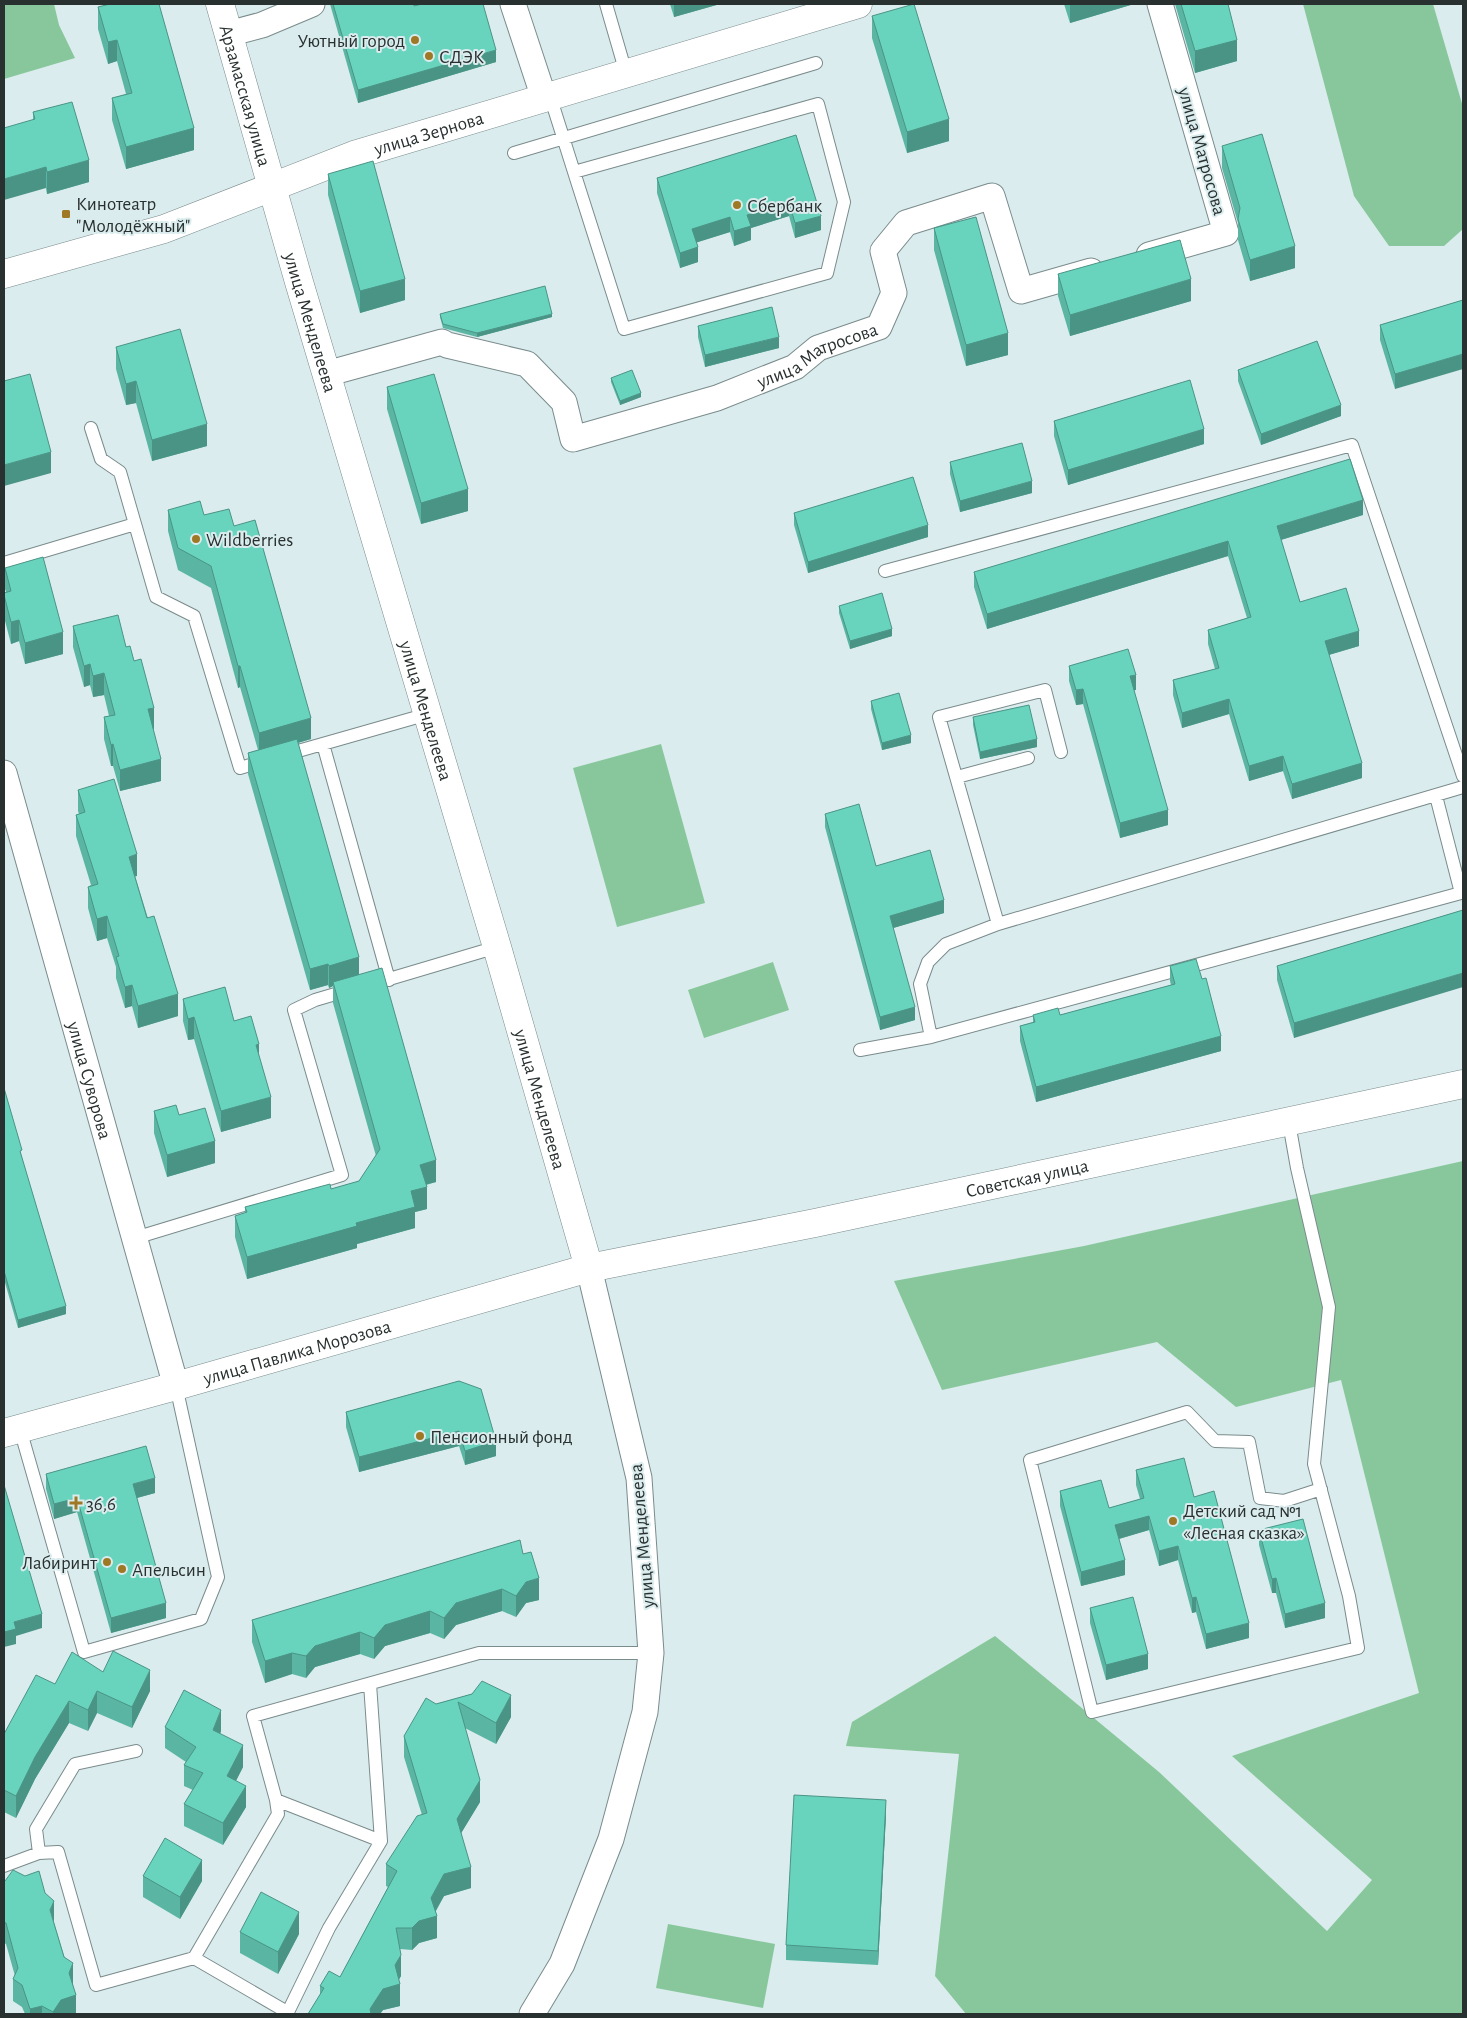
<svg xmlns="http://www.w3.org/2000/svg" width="1467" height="2018" font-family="'Alegreya Sans',sans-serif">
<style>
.green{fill:#88c79c}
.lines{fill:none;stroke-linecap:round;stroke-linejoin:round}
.lane-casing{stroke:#7a8b8c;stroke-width:14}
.street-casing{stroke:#7a8b8c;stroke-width:27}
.secondary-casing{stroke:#7a8b8c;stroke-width:29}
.lane{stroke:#fff;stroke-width:12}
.street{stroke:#fff;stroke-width:25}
.secondary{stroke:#fff;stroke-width:28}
.wall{fill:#5ab6a3}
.shaded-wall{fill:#4a9485}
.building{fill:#69d4be;stroke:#4a9485}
.poi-dot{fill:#9f7826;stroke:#daeced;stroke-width:2}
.labels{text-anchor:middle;stroke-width:4;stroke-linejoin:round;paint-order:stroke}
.poi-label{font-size:19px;fill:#293030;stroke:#daeced;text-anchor:start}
.street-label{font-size:19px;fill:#293030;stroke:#daeced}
</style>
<rect width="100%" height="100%" fill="#daeced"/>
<path class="green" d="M4 4H54L59 25 75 58 4 79Z
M1303 4H1433L1463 107V229L1444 246H1389L1354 196Z
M661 744 705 903 617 927 573 768Z
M773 962 789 1010 704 1038 688 990Z
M1463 1161V2014H966L935 1976 959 1754 846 1746 852 1722 995 1636 1159 1772 1327 1931 1372 1880 1232 1756 1419 1693 1341 1380 1236 1407 1157 1342 942 1390 894 1281 1084 1246Z
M668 1924 775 1944 763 2008 656 1988Z"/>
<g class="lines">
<g class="lane-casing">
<path id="lane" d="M606 4 626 73
M550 96 574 172 818 104 844 202 827 273 624 329 574 172
M514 153 816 63
M91 428 101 459 120 472 135 524
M4 563 135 524 156 597 194 616 240 768 264 761
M885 571 1352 445 1463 776
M323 744 389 980
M284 755 428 714
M957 777 1028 758
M998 924 939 717 1045 690 1061 752
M369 985 497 947
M931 1037 1461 893 1436 796
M860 1050 931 1037 920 984 928 962 946 944 998 924 1463 787
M1289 1123 1297 1168 1329 1307 1314 1464 1349 1596 1358 1648 1092 1712 1030 1460 1187 1412 1215 1441 1249 1442 1260 1498 1284 1501 1321 1489
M135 1238 342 1175 294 1010 315 1000 349 990
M20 1429 84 1652 201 1619 218 1577 176 1386
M381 1841 276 1800 253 1716 479 1653H651
M39 1853 58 1852 96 1985 194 1958 278 1814 276 1800
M4 1866 39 1853 36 1829 75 1764 136 1751
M194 1958 287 2012
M287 2014 329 1928 381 1841 370 1684"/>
</g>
<g class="street-casing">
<g id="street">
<path d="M513 4 544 98"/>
<path d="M228 34 262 25 312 4"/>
<path d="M1149 255 1226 233 1160 4"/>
<path id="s1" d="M326 374 442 342 447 345 527 364 564 402 573 439 717 398 795 367 818 348 879 327 894 293 883 251 906 223 992 196 1021 291 1091 271"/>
<path id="s2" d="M4 773 176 1386"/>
<path d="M532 2014 562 1964 611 1839 645 1712 651 1653 639 1478 589 1268"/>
</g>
</g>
<g class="secondary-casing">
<g id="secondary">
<path id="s3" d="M220 4 299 282 497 947 589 1268"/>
<path id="s4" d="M4 274 164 229 354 155 858 4"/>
<path id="s5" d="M4 1433 176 1386 589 1268 815 1223 1463 1084"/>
</g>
</g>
<use href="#lane" class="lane"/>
<use href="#street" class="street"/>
<use href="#secondary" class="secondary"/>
</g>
<path class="wall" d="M330 4H414V6L496 62 358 103Z
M670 4H720L674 17Z
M1064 4H1134L1070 23Z
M1175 4H1228L1237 61 1195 73Z
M98 7 194 150 126 169 112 120V98L126 94 117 61 108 64 98 29Z
M872 16 949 141 907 153 872 38Z
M33 112 89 182 47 194 33 120Z
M796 135 821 230 795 238 789 216 751 228V240L734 246 730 232 697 242 698 262 680 268 657 193V178Z
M1222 146 1295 268 1250 281 1238 240V223L1222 168Z
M328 174 405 300 360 313 328 195Z
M934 228 1008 355 966 366 934 250Z
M1058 274 1191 301 1070 336 1058 296Z
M1463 300 1395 389 1380 340V325Z
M440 314 552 317 477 337 443 328 440 317Z
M698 326 779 348 705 367 698 337Z
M116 347 207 446 152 461 136 403 126 405 116 369Z
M1238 370 1341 416 1261 445 1238 381Z
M611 378 641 397 620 405 611 382Z
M387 387 468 511 421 524 387 409Z
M1054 421 1204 444 1068 485 1054 436Z
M950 462 1032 493 960 512 950 474Z
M168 510 204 515 234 526 311 739 298 743 359 974 436 1182 426 1185 427 1209 415 1212V1228L357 1244V1248L247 1279 235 1237V1216L245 1213V1207L331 1189 359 1181 376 1156 333 1003V986L329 988 328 985 310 990 248 774V753L258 750 240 687 238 688 211 588 178 570 168 531Z
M794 513 928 537 808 573 794 525Z
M1363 515 1281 540 1300 602 1359 646 1329 655 1362 778 1292 799 1283 771 1249 781 1229 714 1182 728 1173 695V680L1215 669 1208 644V630L1247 618 1228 556 987 629 974 587V572Z
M5 568 63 654 25 664 19 641 11 644 4 617V593L6 592 5 589Z
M839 606 892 636 850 649 839 613Z
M73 626 126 647 154 729H153L161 781 120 791 113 766H111L104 739V717L109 716 104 695 93 697 90 685 84 687 73 647Z
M1069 666 1136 690H1134L1168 825 1120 838 1083 704 1076 705 1069 681Z
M871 701 911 743 882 750 871 709Z
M973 717 1037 747 980 759 973 725Z
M78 790 137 876H135L178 1016 138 1028 132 1006 125 1008 116 978V967L107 938 97 941 88 908V887L91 885 76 836V815L79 814 78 811Z
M825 814 876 866 944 913 893 928 915 1020 880 1030 825 827Z
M1463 910 1294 1038 1277 980V966Z
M1170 966 1221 1051 1036 1102 1020 1041V1026L1033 1022V1015H1060L1171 985 1170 981Z
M183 999 234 1021 271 1118 221 1132 194 1039 188 1040 183 1021Z
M4 1088 22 1158 66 1314 18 1328 4 1279Z
M154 1111 179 1115 215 1163 167 1177 154 1133Z
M459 1381 496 1456 465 1465 459 1446 359 1472 346 1427V1412Z
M1136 1470 1194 1497 1249 1638 1206 1649 1196 1612 1192 1613 1178 1560 1159 1566 1149 1530 1119 1539 1125 1575 1081 1586 1060 1506V1491L1109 1508 1140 1499 1136 1485Z
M46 1474 155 1493 137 1498 166 1618 111 1633 77 1512 54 1519 46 1489Z
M1259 1530 1325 1618 1285 1628 1276 1593H1272L1259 1545Z
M523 1554 539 1600 526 1603 516 1617 502 1611 456 1625 444 1639 430 1633 385 1646 374 1659 360 1654 315 1667 306 1678 292 1674 265 1683 252 1642V1620Z
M1090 1608 1148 1669 1106 1680 1090 1623Z
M103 1672 150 1691 132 1728 97 1713 88 1731 69 1723 35 1779 16 1818 4 1812V1734Z
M472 1694 511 1717 496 1744 465 1728 480 1802 461 1833 471 1888 444 1896 436 1911 437 1938 419 1943 412 1950 400 1949 401 1976 399 1979 400 2006 383 2010 380 2014H308L320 1995V1986L340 1977 388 1887 386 1886V1864L422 1815 404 1757V1736L436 1704Z
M165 1727 221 1731 220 1734 243 1767 236 1781 246 1807 223 1845 184 1826V1804L193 1790 184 1786V1765L186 1762 165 1748Z
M886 1815 878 1965 786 1960V1945Z
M143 1876 202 1881 180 1919 143 1897Z
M4 1882 54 1923 73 1985 76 2014H25L22 2007 13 2001V1979L15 1976 6 1944 4 1943Z
M240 1932 299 1934 278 1974 240 1953Z"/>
<path class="shaded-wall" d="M674 4H720L674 17Z
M1070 4H1134L1070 23Z
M117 40V61L108 64V42Z
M1237 40V61L1195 73V51Z
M496 50V62L358 103V90Z
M949 119V141L907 153V132Z
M194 128V150L126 169V147Z
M89 160V182L47 194V172Z
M46 167V188L4 200V179Z
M789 202V216L751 228V240L734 246V231L747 215Z
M821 216V230L795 238V223Z
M730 217V232L692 244V229Z
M1295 246V268L1250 281V260Z
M698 247V262L680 268V253Z
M405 279V300L360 313V291Z
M1191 279V301L1070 336V315Z
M552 314V317L477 337V333Z
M1008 333V355L966 366V345Z
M779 337V348L705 367V355Z
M1463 354V369L1395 389V374Z
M136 381V403L126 405V384Z
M641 393V397L620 405V401Z
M1341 405V416L1261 445V434Z
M207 424V446L152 461V440Z
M1204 429V444L1068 485V470Z
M51 452V473L4 486V465Z
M1032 481V493L960 512V501Z
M468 489V511L421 524V503Z
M1363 500V515L1277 541V526Z
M928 525V537L808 573V562Z
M1228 541V556L987 629V614Z
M19 620V641L11 644V622Z
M892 629V636L850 649V641Z
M1359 631V646L1325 656V641Z
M63 632V654L25 664V643Z
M90 664V685L84 687V666Z
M238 666H240V687L238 688Z
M104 673V695L93 697V676Z
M1136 675V690L1130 691V676Z
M1083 689V704L1076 705V690Z
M1229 699V714L1182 728V713Z
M154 708V729L148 731V709Z
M311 718V739L259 754V733Z
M911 735V743L882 750V743Z
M1037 739V747L980 759V752Z
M113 744V766H111V745Z
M1283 756V771L1249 781V766Z
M161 759V781L120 791V770Z
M1362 763V778L1292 799V784Z
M1168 810V825L1120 838V823Z
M137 854V876L129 878V857Z
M944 900V913L890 929V916Z
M107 916V938L97 941V919Z
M359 957V979L333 982V986L329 988V966Z
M328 964V985L310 990V969Z
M1463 973V987L1294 1038V1023Z
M132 985V1006L125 1008V987Z
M178 994V1016L138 1028V1006Z
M915 1007V1020L880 1030V1017Z
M194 1017V1039L188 1040V1019Z
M1221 1036V1051L1036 1102V1087Z
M259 1044V1066L256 1045Z
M271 1097V1118L221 1132V1111Z
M215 1141V1163L167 1177V1155Z
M436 1160V1182L420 1186V1165Z
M427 1187V1209L415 1212V1228L357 1244V1248L247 1279V1257L356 1223 411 1191Z
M66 1306V1314L18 1328V1320Z
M459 1431V1446L359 1472V1457Z
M496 1441V1456L465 1465V1451Z
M155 1478V1493L133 1499V1484Z
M77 1498V1512L54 1519V1504Z
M1149 1516V1530L1115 1540V1525Z
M1178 1546V1560L1159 1566V1551Z
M1125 1560V1575L1081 1586V1572Z
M539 1578V1600L526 1603 516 1617V1596L526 1582Z
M1276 1578V1593H1272V1579Z
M502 1589V1611L456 1625 444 1639V1618L456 1603Z
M1196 1597V1612L1192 1613V1598Z
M166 1603V1618L111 1633V1618Z
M1325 1603V1618L1285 1628V1614Z
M430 1611V1633L385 1646 374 1659V1638L385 1625Z
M42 1614V1628L16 1636V1644L4 1647V1632L14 1622Z
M1249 1623V1638L1206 1649V1634Z
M360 1632V1654L315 1667 306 1678V1656L315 1646Z
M292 1653V1674L265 1683V1661Z
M1148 1654V1669L1106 1680V1665Z
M150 1670V1691L132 1728V1707Z
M97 1691V1713L88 1731V1710Z
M511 1695V1717L496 1744V1723Z
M69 1701V1723L35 1779 16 1818V1796L35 1757Z
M221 1710V1731L213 1752V1730Z
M243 1745V1767L227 1798V1776Z
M480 1780V1802L457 1840V1819Z
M246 1786V1807L223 1845V1823Z
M886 1800V1815L878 1965V1951Z
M202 1860V1881L180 1919V1897Z
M471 1867V1888L444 1896 432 1917 437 1916V1938L419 1943 412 1950V1928L431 1898 444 1874Z
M54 1901V1923L50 1910Z
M299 1912V1934L278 1974V1952Z
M401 1955V1976L396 1985 400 1984V2006L383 2010 380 2014H370V2009Z
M73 1963V1985L69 1994V1973Z
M76 1995V2014H53V2012L61 2000Z
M42 2006V2014H30V2009Z"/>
<path class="building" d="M110 4H159L194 128 126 147 112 98 132 93 117 40 108 42 98 7Z
M333 4H414V6L422 4H483L496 50 358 90Z
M914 4 949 119 907 132 872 16Z
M1181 4H1228L1237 40 1195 51Z
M72 102 89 160 47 172 46 167 4 179V128L35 119 33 112Z
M1262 134 1295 246 1250 260 1238 219 1240 208 1222 146Z
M796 135 821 216 795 223 789 202 747 215 751 226 734 231 730 217 692 229 698 247 680 253 657 178Z
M373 161 405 279 360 291 328 174Z
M976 217 1008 333 966 345 934 228Z
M1180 240 1191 279 1070 315 1058 274Z
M545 286 552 314 477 333 443 324 440 314Z
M1463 300V354L1395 374 1380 325Z
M772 307 779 337 705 355 698 326Z
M180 329 207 424 152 440 136 381 126 384 116 347Z
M1317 341 1341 405 1261 434 1238 370Z
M632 370 641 393 620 401 611 378Z
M30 374 51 452 4 465V381Z
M434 374 468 489 421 503 387 387Z
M1190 380 1204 429 1068 470 1054 421Z
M1022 443 1032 481 960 501 950 462Z
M1350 459 1363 500 1277 526 1300 602 1346 588 1359 631 1325 641 1362 763 1292 784 1283 756 1249 766 1229 699 1182 713 1173 680 1219 668 1208 630 1251 617 1228 541 987 614 974 572Z
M913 477 928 525 808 562 794 513Z
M200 501 204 515 229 509 234 526 255 520 311 718 259 733 240 666H238L211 566 178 548 168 510Z
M43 557 63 632 25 643 19 620 11 622 4 595V593L11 591 5 568Z
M882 593 892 629 850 641 839 606Z
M118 615 126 647 130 646 134 661 141 659 154 708 148 709 161 759 120 770 113 744 111 745 104 717 115 715 104 673 93 676 90 664 84 666 73 626Z
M1128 649 1136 675 1130 676 1168 810 1120 823 1083 689 1076 690 1069 666Z
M899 693 911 735 882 743 871 701Z
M1029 705 1037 739 980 752 973 717Z
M297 739 359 957 329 966 328 964 310 969 248 753Z
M114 779 137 854 129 857 147 918 154 916 178 994 138 1006 132 985 125 987 116 957 119 956 107 916 97 919 88 887 98 884 76 815 85 812 78 790Z
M859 804 876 866 930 850 944 900 890 916 915 1007 880 1017 825 814Z
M1463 910V973L1294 1023 1277 966Z
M1196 959 1202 979 1206 978 1221 1036 1036 1087 1020 1026 1035 1022 1033 1015 1058 1008 1060 1015 1175 984 1170 966Z
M382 968 436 1160 420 1165 427 1187 411 1191 415 1207 356 1223 357 1226 247 1257 235 1216 247 1212 245 1207 330 1184 331 1189 359 1181 380 1149 333 982Z
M225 987 234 1021 251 1016 259 1044 256 1045 271 1097 221 1111 194 1017 188 1019 183 999Z
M4 1088 22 1150 20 1151 66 1306 18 1320 4 1271Z
M176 1105 179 1115 205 1108 215 1141 167 1155 154 1111Z
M459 1381 481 1389 496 1441 465 1451 459 1431 359 1457 346 1412Z
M146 1446 155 1478 133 1484 166 1603 111 1618 77 1498 54 1504 46 1474Z
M1184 1458 1194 1497 1214 1491 1249 1623 1206 1634 1196 1597 1192 1598 1178 1546 1159 1551 1149 1516 1115 1525 1125 1560 1081 1572 1060 1491 1101 1480 1109 1508 1144 1498 1136 1470Z
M4 1485 42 1614 14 1622 16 1629 4 1632Z
M1303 1519 1325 1603 1285 1614 1276 1578 1272 1579 1259 1530Z
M520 1540 523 1554 531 1552 539 1578 526 1582 516 1596 502 1589 456 1603 444 1618 430 1611 385 1625 374 1638 360 1632 315 1646 306 1656 292 1653 265 1661 252 1620Z
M1133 1597 1148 1654 1106 1665 1090 1608Z
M113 1651 150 1670 132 1707 97 1691 88 1710 69 1701 35 1757 16 1796 4 1790V1734L36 1675 55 1684 72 1652 103 1672Z
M482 1681 511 1695 496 1723 458 1702 480 1780 457 1819 471 1867 444 1874 431 1898 437 1916 419 1921 412 1928H396L401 1955 395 1965 400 1984 383 1989 370 2009 371 2014H308L324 1988 320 1986 329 1971 340 1977 397 1871 386 1864 417 1816 427 1813 404 1736 426 1698 436 1704 472 1694Z
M184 1690 221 1710 213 1730 243 1745 227 1776 246 1786 223 1823 184 1804 203 1773 184 1765 196 1747 165 1727Z
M794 1795 886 1800 878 1951 786 1945Z
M165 1838 202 1860 180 1897 143 1876Z
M13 1870 25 1876 39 1871 45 1893 54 1901 50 1910 64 1957 73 1963 69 1973 76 1995 61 2000 53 2012 42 2006 30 2009 22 1985 13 1979 18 1968 6 1923 4 1922V1882L5 1881Z
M261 1892 299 1912 278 1952 240 1932Z"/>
<g class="poi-dot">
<circle cx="415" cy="40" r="5"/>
<circle cx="429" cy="56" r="5"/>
<circle cx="737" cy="205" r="5"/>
<rect x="61" y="209" width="10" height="10" rx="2.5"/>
<circle cx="196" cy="539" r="5"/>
<circle cx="420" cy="1436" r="5"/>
<path d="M73.5 1495.5h5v5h5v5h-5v5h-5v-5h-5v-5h5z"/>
<circle cx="1173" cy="1521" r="5"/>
<circle cx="107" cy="1562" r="5"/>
<circle cx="122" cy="1569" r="5"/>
</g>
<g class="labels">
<g class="poi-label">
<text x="405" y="47" text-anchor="end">Уютный город</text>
<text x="439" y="63">СДЭК</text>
<text x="76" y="210">Кинотеатр<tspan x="76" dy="22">"Молодёжный"</tspan></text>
<text x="747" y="212">Сбербанк</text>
<text x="206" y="546">Wildberries</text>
<text x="430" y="1443">Пенсионный фонд</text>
<text x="86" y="1510">36,6</text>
<text x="1183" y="1517">Детский сад №1<tspan x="1183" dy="22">«Лесная сказка»</tspan></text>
<text x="97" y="1569" text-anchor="end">Лабиринт</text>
<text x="132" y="1576">Апельсин</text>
</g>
<g class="street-label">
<text dy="7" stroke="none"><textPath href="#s3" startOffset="95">Арзамасская улица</textPath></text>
<text dy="7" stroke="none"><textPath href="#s4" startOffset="448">улица Зернова</textPath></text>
<text transform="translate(1203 151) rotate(74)" y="7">улица Матросова</text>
<text dy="7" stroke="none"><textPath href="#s3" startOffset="331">улица Менделеева</textPath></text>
<text dy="7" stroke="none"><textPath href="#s1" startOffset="559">улица Матросова</textPath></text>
<text dy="7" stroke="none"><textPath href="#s3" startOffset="736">улица Менделеева</textPath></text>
<text dy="7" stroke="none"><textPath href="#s2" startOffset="319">улица Суворова</textPath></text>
<text dy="7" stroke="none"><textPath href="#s3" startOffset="1141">улица Менделеева</textPath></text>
<text dy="7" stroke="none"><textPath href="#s5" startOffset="1055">Советская улица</textPath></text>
<text dy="7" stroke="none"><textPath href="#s5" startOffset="304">улица Павлика Морозова</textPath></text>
<text transform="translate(641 1536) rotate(-95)" y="7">улица Менделеева</text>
</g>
</g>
<rect width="1467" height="2018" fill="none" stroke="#293030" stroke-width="10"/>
</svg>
